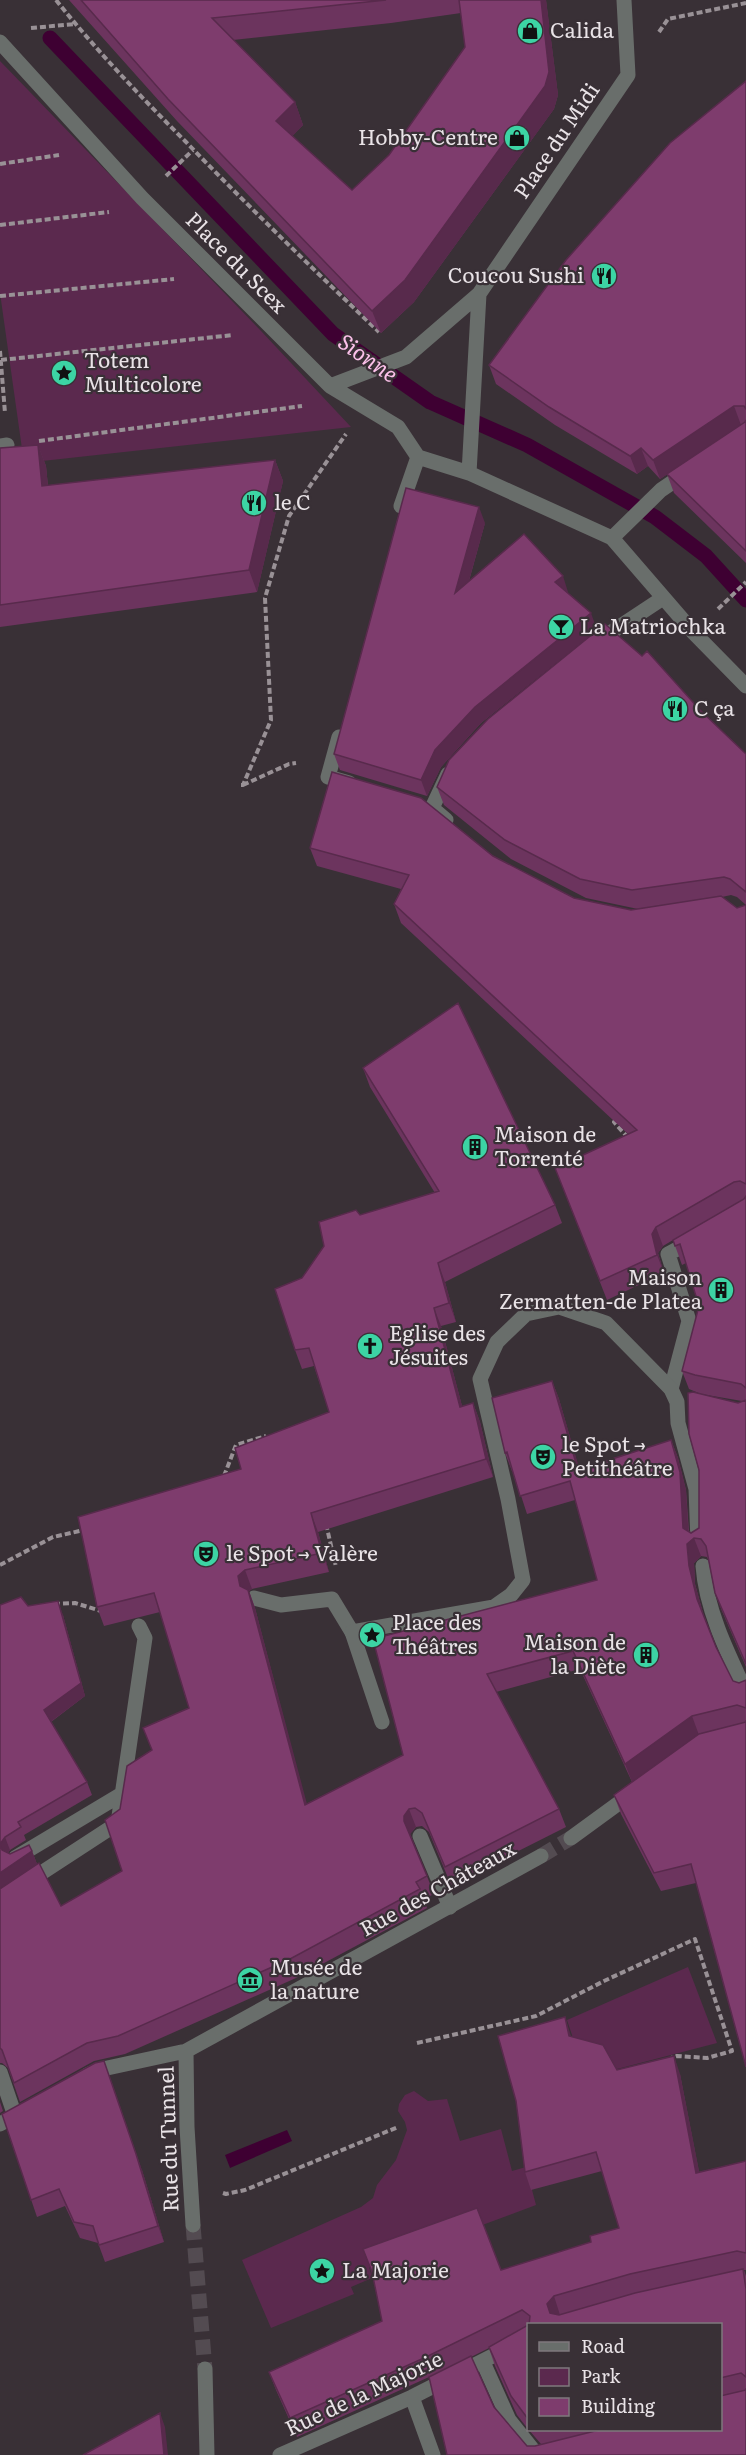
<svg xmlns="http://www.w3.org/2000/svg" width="746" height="2455" font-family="Literata,serif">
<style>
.green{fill:#5b294e}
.water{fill:#3e0032}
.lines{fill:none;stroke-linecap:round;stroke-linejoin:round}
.stream{stroke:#3e0032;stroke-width:15}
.minor-tunnel{stroke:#534b51;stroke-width:15;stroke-dasharray:15 8;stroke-linecap:butt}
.path{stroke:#999196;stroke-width:4;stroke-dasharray:6 3;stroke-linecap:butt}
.service{stroke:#696e6b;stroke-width:15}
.pedestrian{stroke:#696e6b;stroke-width:15}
.minor{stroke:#696e6b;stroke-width:15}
.wall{fill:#6c345e;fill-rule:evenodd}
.shaded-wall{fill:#582a4c}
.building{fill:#7e3c6d;stroke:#582a4c;stroke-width:1.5}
.labels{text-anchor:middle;stroke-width:4.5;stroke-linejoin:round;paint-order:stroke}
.poi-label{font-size:21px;fill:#e9e3e7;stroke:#393036;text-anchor:start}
.street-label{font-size:21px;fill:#e9e3e7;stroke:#393036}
.water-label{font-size:22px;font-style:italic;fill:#fcc1ea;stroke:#393036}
</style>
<rect width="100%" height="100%" fill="#393036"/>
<path class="green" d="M0 61 262 332 351 427 24 463 0 293Z
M688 1967 717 2043 617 2069 609 2062H581L567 2020Z
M414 2091 428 2101 447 2099 460 2141 501 2129 512 2171 526 2167 536 2205 369 2267 372 2278 351 2287 354 2294 271 2328 242 2260 361 2207 373 2198 377 2185 396 2160 407 2130 405 2122 398 2111 399 2104 405 2095Z"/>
<path class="water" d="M287 2130 292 2141 230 2168 225 2155Z"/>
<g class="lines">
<path class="stream" d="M50 38 333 334 430 402 527 445 655 517 706 556 746 600"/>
<path class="minor-tunnel" d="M541 1856 571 1838
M193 2225 205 2369"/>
<path class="path" d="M56 0C96 50 140 96 185 141 248 206 313 269 379 332
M31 28 75 24
M659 32 668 19 746 3
M0 164 59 155
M166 176 193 150
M0 225 109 212
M0 296 174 279
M0 351 5 413
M1 360 233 335
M39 441 302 406
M718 609 746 582
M241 785H243L271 720 265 598 289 516 346 434
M243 785 289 764 296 763
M616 1120 614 1122 629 1139
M224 1476 236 1445 266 1436
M326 1524 336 1567
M0 1565 53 1537 84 1530
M54 1604 75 1603 101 1611
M417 2043 536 2016 604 1981 695 1939 732 2051 707 2058 677 2056 671 2058
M223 2193 226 2194 245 2190 398 2127"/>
<path class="service" d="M671 1389 689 1321 668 1254 694 1240
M254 1598 281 1605 332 1599 352 1632
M420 1836 450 1907
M15 1858 122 1794
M0 1900 118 1823 145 1638 139 1626
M0 2072 15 2116"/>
<path class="pedestrian" d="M0 42 142 198 330 386 398 427 418 457 469 473 612 538 694 633 746 686
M330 386 406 357 479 294 628 75 624 0
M0 446 7 445
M469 473 479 294
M401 506 418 457
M612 538 661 490 686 473
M598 641 663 598
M339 737 328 777 349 783
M446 820 432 808 448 774
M703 1566C706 1609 727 1652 746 1692
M382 1722 352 1632 494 1607 511 1595 523 1580 508 1499 480 1379 497 1342 526 1314 559 1307 606 1323 671 1389 677 1402 678 1423 696 1489 698 1542
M571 1838 634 1792
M186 2051 187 2127 193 2225
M87 2075 98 2070 186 2051 541 1856
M0 2124 22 2112"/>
<path class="minor" d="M483 2362 509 2420 537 2455
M205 2369 207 2455
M412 2397 433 2455
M280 2455 412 2397 528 2338"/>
</g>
<path class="wall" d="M69 0H546L558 95 554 109 414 302 381 333 177 121ZM461 13 465 47 389 155 352 190 292 136 303 125 295 102 233 40 391 23Z
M746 81V563L674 493 667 474 741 425 660 479 648 466 637 474 555 425 496 384 489 365Z
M38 445 46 466 48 486 275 460 283 481 257 592 0 627V448Z
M485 523 469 581 568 592V593L597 630 481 723 441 767 427 796 340 770 334 754Z
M700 710 746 754V905L737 897 731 895 722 897 737 908 746 905V1667L722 1611 715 1593 708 1559 707 1557 701 1556 694 1563 695 1584 703 1613 716 1647 733 1681 739 1683 746 1680V2067L696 1883 661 1891 621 1814 614 1795 632 1782 580 1669 496 1692 559 1809 566 1827 451 1885 429 1832 422 1826 416 1827 410 1834 411 1836 434 1894 424 1899 427 1908 296 1978 125 2054 94 2061 20 2102 8 2068 2 2063H0V1605L28 1606 63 1615 85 1696 51 1722 87 1782 92 1795 24 1835 26 1840 10 1850 8 1853 10 1854 32 1851 37 1864 61 1906 122 1871 120 1809 152 1750 189 1708 160 1612 104 1626 97 1607 241 1469 329 1412 314 1366 302 1369 295 1350 302 1278 360 1215 435 1193 370 1087 363 1068 555 1205 562 1223 445 1282 456 1322 441 1326 462 1406 473 1403 480 1422 493 1477 318 1532 329 1572 252 1589 249 1591 255 1608 306 1804 403 1755 373 1639 597 1580 575 1500 527 1514 513 1471H512L505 1453 552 1381 559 1399 579 1469 671 1440 678 1458 686 1490 689 1532 691 1533 699 1528 738 1403 742 1401 701 1394 689 1389 682 1371 699 1306 686 1263 682 1265 673 1240 663 1246 658 1253 664 1273 607 1300 555 1168 628 1134 401 923 394 904 401 889 317 866 310 848 493 856 574 898 631 910 638 909 586 898 511 859 444 805 437 787Z
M572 2036 617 2070 680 2074 699 2172 746 2161V2270H744L746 2276V2455H447L429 2377 297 2437 276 2390 269 2372 501 2270 591 2242 619 2228 602 2171 531 2190 525 2172ZM528 2325H720V2430H529L541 2444 535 2446H527L494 2407 471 2357 489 2348 495 2366 517 2415 528 2429Z
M0 2102 3 2111 0 2113Z
M2 2114 142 2170 164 2242 105 2262 98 2243 80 2238 65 2206 37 2217Z"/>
<path class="shaded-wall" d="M541 0H546L558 95 554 109 414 302 381 333 372 311Z
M295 102 303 125 285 144 276 121Z
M734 406 741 425 660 479 653 460Z
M38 445 46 466 50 508 42 486Z
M641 448 648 466 637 474 630 456Z
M275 460 283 481 257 592 249 570Z
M479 507 485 523 461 609 455 593Z
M563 576 568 592 561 598 555 582Z
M591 613 597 630 481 723 441 767 427 796 421 780 435 750 475 707Z
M656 1227 663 1246 658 1253 664 1273 657 1255 652 1234Z
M438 1263 445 1282 456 1322 449 1303Z
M434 1308 441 1326 467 1425 460 1407Z
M552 1381 559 1399 585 1488 578 1470Z
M473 1403 480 1422 493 1477 486 1459Z
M671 1440 678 1458 686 1490 689 1542 694 1538 701 1556 694 1563 695 1584 704 1617 697 1599 689 1566 687 1544 683 1528Z
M311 1513 318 1532 329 1572 322 1553Z
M245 1570 252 1589 249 1591 255 1608 312 1823 305 1805 240 1586 238 1576Z
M58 1601 63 1615 85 1696 49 1723 44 1710Z
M692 1716 699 1735 632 1782 625 1764Z
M409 1809 416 1827 410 1834 411 1840 404 1821V1816Z
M5 1837 10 1850 5 1858 0 1844Z
M32 1851 37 1864 0 1889V1873Z
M565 2017 571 2036H569Z
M674 2056 680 2074 703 2191 696 2173Z
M110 2077 142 2170 164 2242 158 2226Z
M554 2296 560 2315 553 2322 547 2304Z
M160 2413 165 2427 168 2455H164Z"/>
<path class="building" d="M81 0H386L212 18 295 102 276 121 352 190 389 155 465 47 459 0H541L549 72 545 86 405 280 372 311 168 99Z
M746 81V409L744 406H734L653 460 641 448 630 456 549 407 489 365 566 260 670 143Z
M746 420V551L667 474 745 422Z
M38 445 42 486 275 460 249 570 0 605V448Z
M406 488 479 507 455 593 524 534 563 576 555 582 591 613 475 707 435 750 421 780 334 754Z
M605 624 642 656 647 651 700 710 746 754V892L730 879 724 877 632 890 580 879 505 840 437 787 449 760 488 719Z
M332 772 421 798 493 856 574 898 631 910 721 896 737 908 746 905V1184L740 1181 734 1182 656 1227 652 1234 657 1255 600 1281 555 1168 637 1130 394 904 409 875 310 848Z
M458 1003 555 1205 438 1263 449 1303 434 1308 460 1407 473 1403 486 1459 311 1513 322 1553 245 1570 238 1576 240 1586 248 1590 305 1805 403 1755 373 1639 597 1580 570 1481 520 1496 507 1452 505 1453 492 1398 552 1381 578 1470 671 1440 680 1472 683 1528 691 1533 699 1528V1470L689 1434 688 1393 693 1392 738 1403 746 1400V1664L715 1593 706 1546 701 1539 694 1538 687 1544 689 1566 697 1599 716 1647 733 1681 739 1683 746 1680V1708L737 1705 692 1716 625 1764 573 1651 487 1674 559 1809 445 1867 422 1813 415 1808 409 1809 404 1816V1821L427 1876 416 1882 420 1889 290 1959 118 2036 87 2043 14 2083 2 2050 0 2048V1889L39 1863 61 1906 122 1871 105 1820 120 1809 127 1766 152 1750 143 1728 189 1708 154 1593 97 1607 78 1517 241 1469 235 1448 329 1412 309 1348 295 1350 275 1289 302 1278 324 1246 319 1222 356 1210 360 1215 439 1191 363 1068Z
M746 1196V1388L741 1384 695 1375 682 1371 699 1306 680 1244 675 1246 673 1240 744 1199Z
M21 1597 28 1606 58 1601 81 1683 44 1710 87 1782 18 1822 21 1827 5 1837 0 1844 2 1850 10 1854 29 1845 32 1851 0 1873V1605Z
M746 1720V2067L691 1864 654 1873 614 1795 699 1734 746 1722Z
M565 2017 569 2036 603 2045 617 2070 674 2056 696 2173 746 2161V2253L737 2251 630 2274 554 2296 547 2304 550 2313 559 2315 635 2293 743 2269 746 2289V2377L741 2373 720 2378V2325H529L530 2316 522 2310 424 2358 290 2418 269 2372 382 2321 372 2272 363 2249 477 2208 501 2270 591 2242 590 2236 619 2228 596 2152 525 2172 516 2101 498 2036Z
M104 2061 136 2154 158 2226 99 2245 93 2226 74 2222 59 2189 31 2200 2 2114 95 2063Z
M528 2325V2419L511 2396 489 2347Z
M471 2356 494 2407 527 2446H535L599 2430H720V2396L746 2390V2388V2455H447L429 2377Z
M160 2413 164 2455H83Z"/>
<defs>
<g id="shop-disc" transform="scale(1.35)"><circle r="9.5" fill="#3cd4a4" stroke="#393036"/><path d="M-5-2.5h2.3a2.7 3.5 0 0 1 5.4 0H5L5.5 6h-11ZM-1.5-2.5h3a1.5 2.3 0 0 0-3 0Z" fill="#111"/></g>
<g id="restaurant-disc" transform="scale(1.35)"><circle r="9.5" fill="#3cd4a4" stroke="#393036"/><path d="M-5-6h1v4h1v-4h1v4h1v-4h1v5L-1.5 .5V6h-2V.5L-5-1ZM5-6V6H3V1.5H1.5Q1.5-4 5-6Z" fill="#111"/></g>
<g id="sight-disc" transform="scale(1.35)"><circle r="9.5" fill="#3cd4a4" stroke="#393036"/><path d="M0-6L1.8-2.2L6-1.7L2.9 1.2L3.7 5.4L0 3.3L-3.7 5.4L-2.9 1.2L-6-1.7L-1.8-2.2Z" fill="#111"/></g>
<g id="bar-disc" transform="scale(1.35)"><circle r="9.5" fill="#3cd4a4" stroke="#393036"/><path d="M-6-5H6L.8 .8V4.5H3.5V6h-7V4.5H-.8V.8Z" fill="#111"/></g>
<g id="building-disc" transform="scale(1.35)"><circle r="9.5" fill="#3cd4a4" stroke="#393036"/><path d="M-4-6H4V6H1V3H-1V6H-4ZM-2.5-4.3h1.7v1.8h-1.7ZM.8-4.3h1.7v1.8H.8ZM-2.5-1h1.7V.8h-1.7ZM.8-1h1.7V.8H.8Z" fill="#111"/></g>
<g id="church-disc" transform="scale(1.35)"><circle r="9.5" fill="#3cd4a4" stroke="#393036"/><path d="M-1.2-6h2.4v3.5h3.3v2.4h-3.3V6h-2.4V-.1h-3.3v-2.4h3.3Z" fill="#111"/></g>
<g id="theatre-disc" transform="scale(1.35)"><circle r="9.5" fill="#3cd4a4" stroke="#393036"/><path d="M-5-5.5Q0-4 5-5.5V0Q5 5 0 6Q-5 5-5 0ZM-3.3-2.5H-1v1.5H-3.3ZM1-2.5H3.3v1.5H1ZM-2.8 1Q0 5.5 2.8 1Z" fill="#111"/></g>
<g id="museum-disc" transform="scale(1.35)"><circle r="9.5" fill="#3cd4a4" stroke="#393036"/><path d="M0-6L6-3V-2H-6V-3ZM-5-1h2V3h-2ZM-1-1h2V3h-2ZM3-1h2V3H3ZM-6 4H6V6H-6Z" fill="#111"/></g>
</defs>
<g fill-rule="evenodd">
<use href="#shop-disc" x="530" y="31"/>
<use href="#shop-disc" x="517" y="138"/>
<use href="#restaurant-disc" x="604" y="276"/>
<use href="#sight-disc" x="64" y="373"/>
<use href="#restaurant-disc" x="254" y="503"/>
<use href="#bar-disc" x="561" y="627"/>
<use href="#restaurant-disc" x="675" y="709"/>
<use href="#building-disc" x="475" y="1147"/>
<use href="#building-disc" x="721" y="1290"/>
<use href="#church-disc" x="370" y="1346"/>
<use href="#theatre-disc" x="543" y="1457"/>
<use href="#theatre-disc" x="206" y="1554"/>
<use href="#sight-disc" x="372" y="1635"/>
<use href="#building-disc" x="646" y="1655"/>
<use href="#museum-disc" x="250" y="1980"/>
<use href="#sight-disc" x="322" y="2271"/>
</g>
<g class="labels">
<g class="poi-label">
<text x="550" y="38">Calida</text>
<text x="498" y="145" text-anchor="end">Hobby-Centre</text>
<text x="584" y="283" text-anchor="end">Coucou Sushi</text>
<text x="84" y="368">Totem<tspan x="84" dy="24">Multicolore</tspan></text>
<text x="274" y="510">le C</text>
<text x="580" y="634">La Matriochka</text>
<text x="694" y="716">C ça</text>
<text x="494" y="1142">Maison de<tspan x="494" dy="24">Torrenté</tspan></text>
<text x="702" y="1285" text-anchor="end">Maison<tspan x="702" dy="24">Zermatten-de Platea</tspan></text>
<text x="389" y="1341">Eglise des<tspan x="389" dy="24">Jésuites</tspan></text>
<text x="562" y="1452">le Spot →<tspan x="562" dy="24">Petithéâtre</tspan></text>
<text x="226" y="1561">le Spot → Valère</text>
<text x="392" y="1630">Place des<tspan x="392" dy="24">Théâtres</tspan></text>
<text x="626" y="1650" text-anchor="end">Maison de<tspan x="626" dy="24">la Diète</tspan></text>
<text x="270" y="1975">Musée de<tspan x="270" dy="24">la nature</tspan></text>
<text x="342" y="2278">La Majorie</text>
</g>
<g class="street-label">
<text transform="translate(557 141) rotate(-56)" y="7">Place du Midi</text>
<text transform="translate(236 263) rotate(45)" y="7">Place du Scex</text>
<text transform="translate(438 1889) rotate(-29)" y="7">Rue des Châteaux</text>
<text transform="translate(169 2139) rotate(-92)" y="7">Rue du Tunnel</text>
<text transform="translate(364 2394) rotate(-25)" y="7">Rue de la Majorie</text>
</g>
<g class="water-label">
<text transform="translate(368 358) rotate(35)" y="8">Sionne</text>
</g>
</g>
<rect x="527" y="2323" width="195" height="108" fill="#393036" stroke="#7f787d" stroke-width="1.5"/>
<rect x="539" y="2342" width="30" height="9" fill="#696e6b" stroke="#7f787d" stroke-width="1.5"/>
<text x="581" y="2353" font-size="18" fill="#e9e3e7">Road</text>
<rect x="539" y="2368" width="30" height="18" fill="#5b294e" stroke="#7f787d" stroke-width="1.5"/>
<text x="581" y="2383" font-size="18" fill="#e9e3e7">Park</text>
<rect x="539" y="2398" width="30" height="18" fill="#7e3c6d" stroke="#7f787d" stroke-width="1.5"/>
<text x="581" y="2413" font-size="18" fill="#e9e3e7">Building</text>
</svg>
